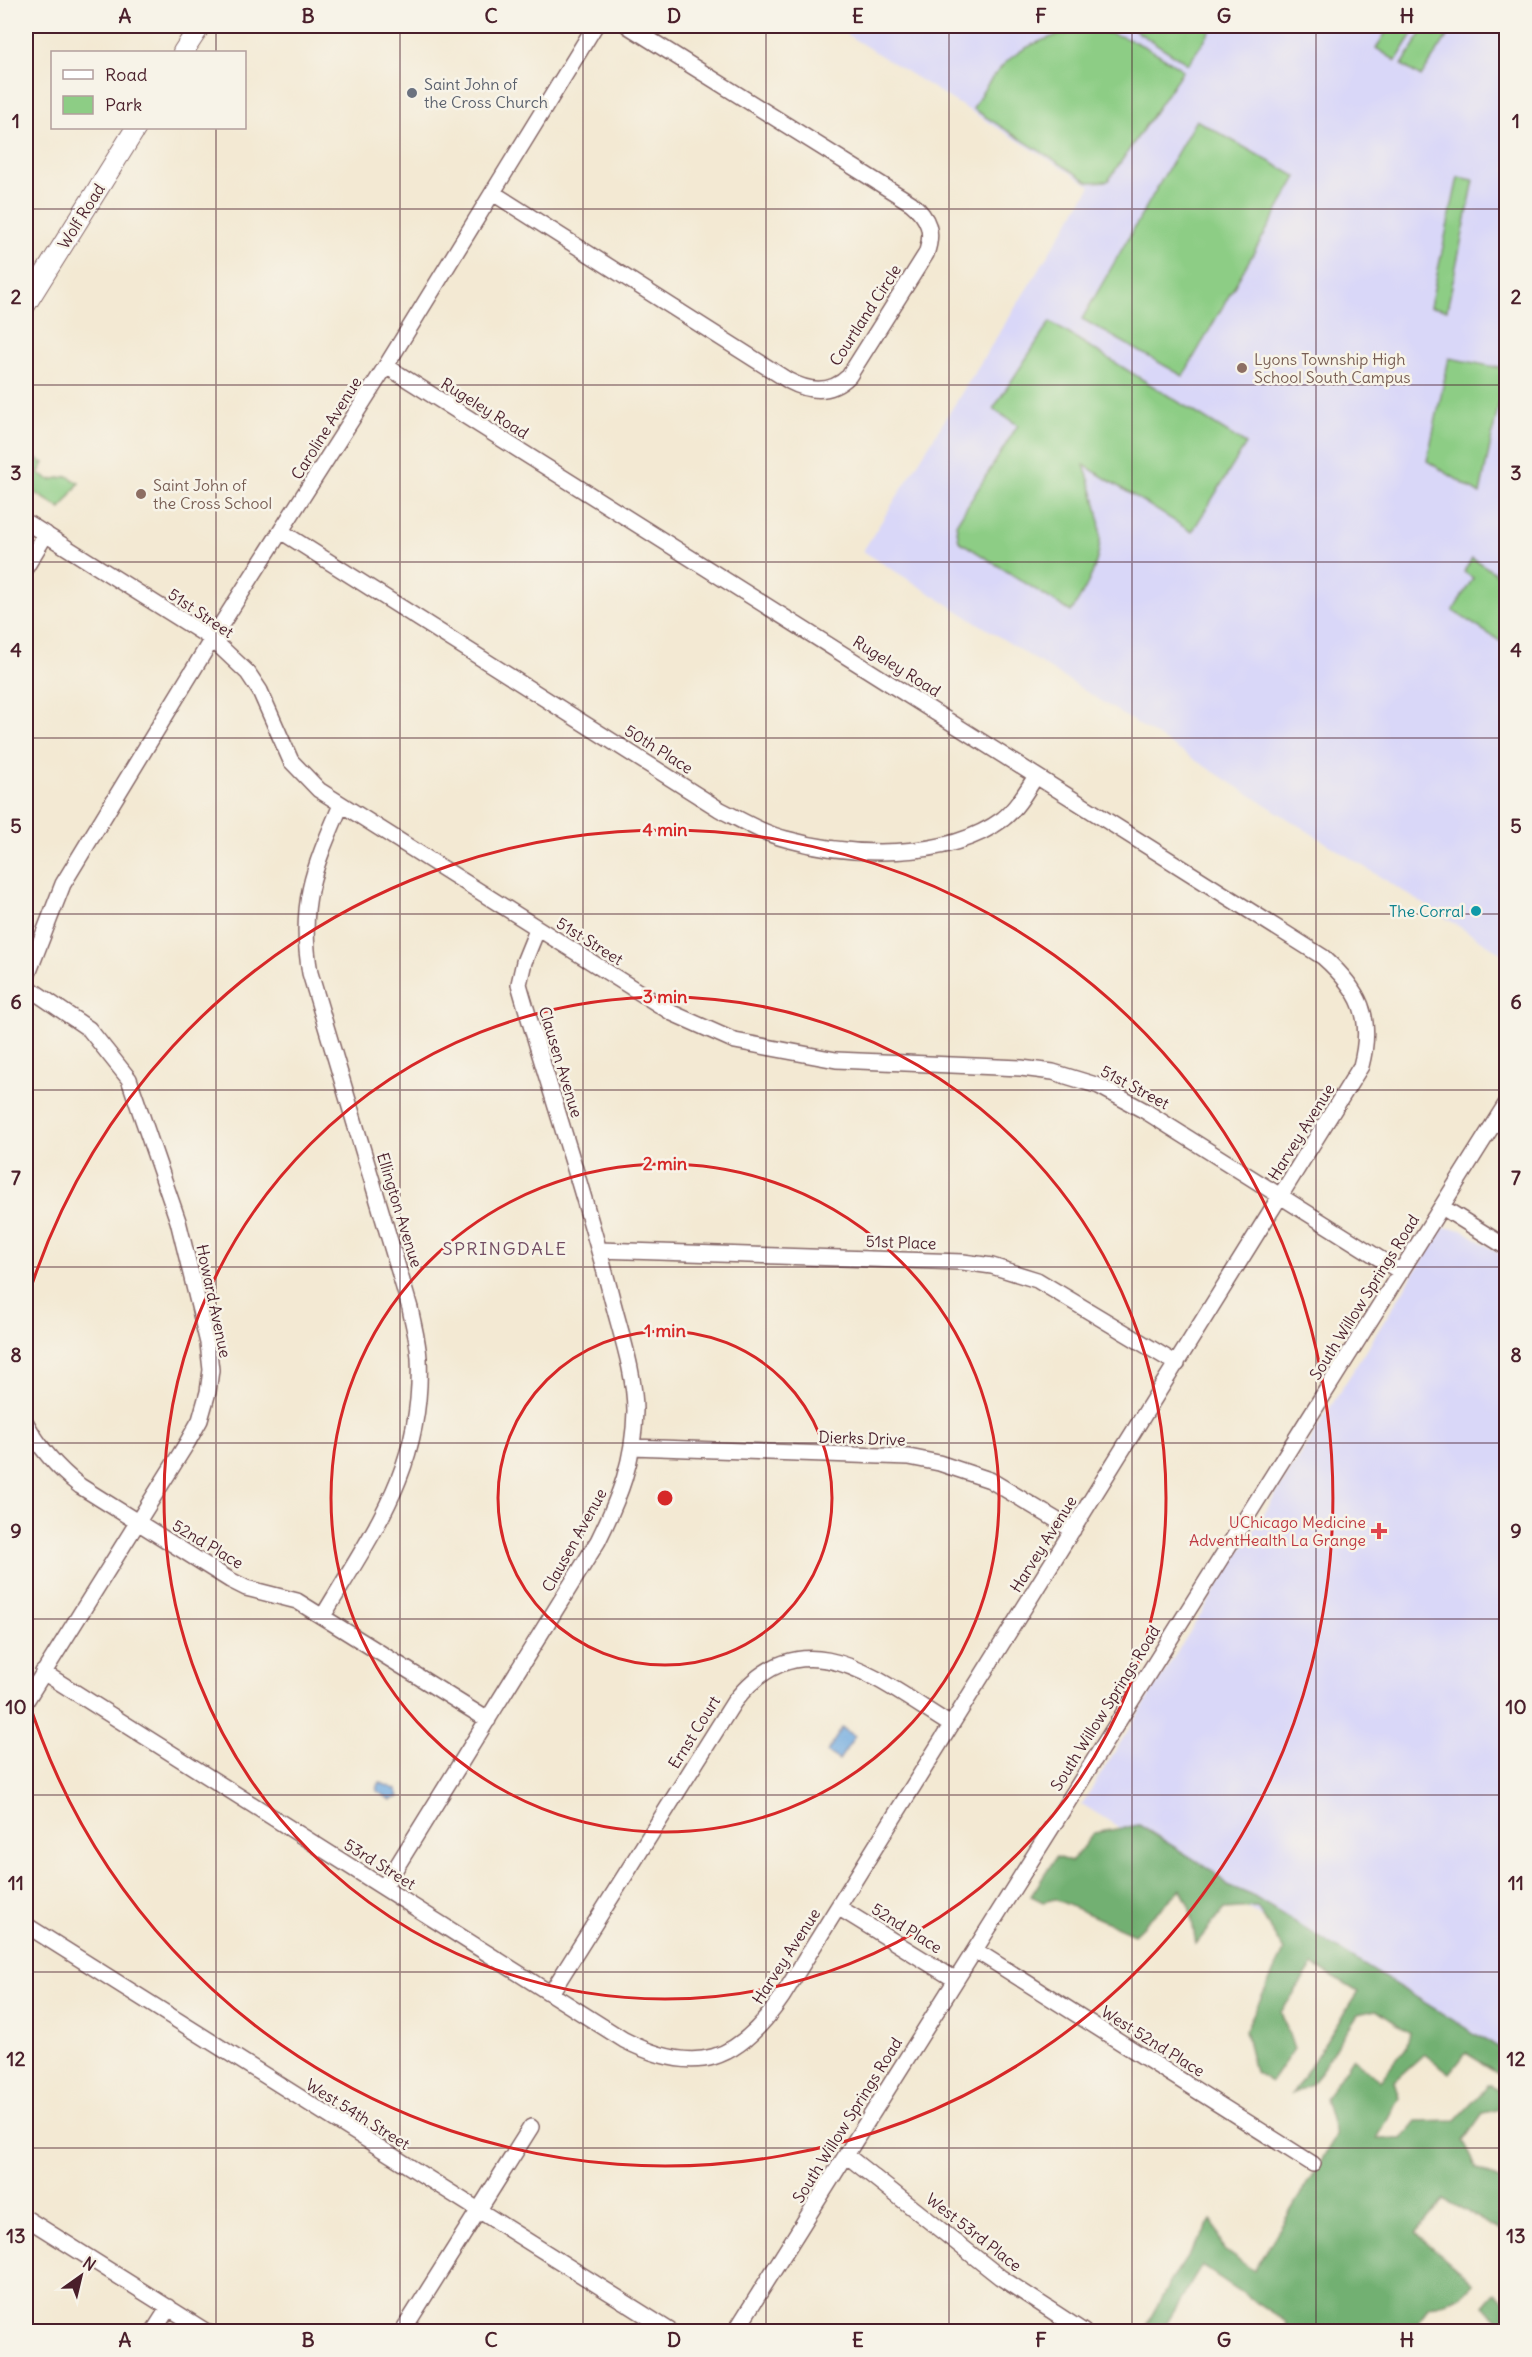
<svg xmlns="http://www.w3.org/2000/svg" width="1532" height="2357" font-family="Delius,sans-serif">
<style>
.built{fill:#d9d7f8}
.green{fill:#8dcd85;stroke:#6c7658;stroke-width:1.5}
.forest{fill:#72b072;stroke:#5e684e;stroke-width:1.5}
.water{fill:#70aae0;stroke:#5d6486;stroke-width:1.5}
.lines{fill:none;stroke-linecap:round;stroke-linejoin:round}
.minor-casing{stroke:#856666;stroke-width:18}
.major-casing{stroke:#856666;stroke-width:22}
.minor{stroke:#fff;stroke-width:15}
.major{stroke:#fff;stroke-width:20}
.grid{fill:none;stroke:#4a1f2b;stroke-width:1.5;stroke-opacity:0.55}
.ring{fill:none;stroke:#d62828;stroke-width:3}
.worship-dot{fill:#6b7280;stroke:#f7f3e8;stroke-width:2}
.education-dot{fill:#8d6e63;stroke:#f7f3e8;stroke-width:2}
.culture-dot{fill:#0f9aa8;stroke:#f7f3e8;stroke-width:2}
.health-dot{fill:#e0444e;stroke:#f7f3e8;stroke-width:2}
.labels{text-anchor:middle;stroke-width:5;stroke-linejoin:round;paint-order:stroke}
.worship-label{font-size:16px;fill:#5b616d;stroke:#f7f3e8;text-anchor:start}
.street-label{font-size:16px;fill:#4a1f2b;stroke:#f7f3e8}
.education-label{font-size:16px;fill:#785e54;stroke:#f7f3e8;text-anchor:start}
.culture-label{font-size:16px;fill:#0d838f;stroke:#f7f3e8;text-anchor:end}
.health-label{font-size:16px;fill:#be3a42;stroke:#f7f3e8;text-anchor:end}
.neighbourhood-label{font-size:18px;letter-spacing:1.5px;fill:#734d63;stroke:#f7f3e8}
.centre{fill:#d62828;stroke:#f7f3e8;stroke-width:3}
.ring-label{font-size:18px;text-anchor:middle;font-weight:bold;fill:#d62828;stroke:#f7f3e8;stroke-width:5;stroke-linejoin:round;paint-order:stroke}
.neatline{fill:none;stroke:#4a1f2b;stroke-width:2}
.grid-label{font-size:20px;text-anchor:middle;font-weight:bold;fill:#4a1f2b}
</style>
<rect width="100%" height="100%" fill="#f7f3e8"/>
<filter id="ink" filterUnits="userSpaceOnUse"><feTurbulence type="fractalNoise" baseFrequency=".0167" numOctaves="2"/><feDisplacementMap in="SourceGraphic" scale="12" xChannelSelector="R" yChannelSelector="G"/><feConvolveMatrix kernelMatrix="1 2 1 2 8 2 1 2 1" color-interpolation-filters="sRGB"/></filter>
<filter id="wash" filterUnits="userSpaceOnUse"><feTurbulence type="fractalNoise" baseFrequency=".008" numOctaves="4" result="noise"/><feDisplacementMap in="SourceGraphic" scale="24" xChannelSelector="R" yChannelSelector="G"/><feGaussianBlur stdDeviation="1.35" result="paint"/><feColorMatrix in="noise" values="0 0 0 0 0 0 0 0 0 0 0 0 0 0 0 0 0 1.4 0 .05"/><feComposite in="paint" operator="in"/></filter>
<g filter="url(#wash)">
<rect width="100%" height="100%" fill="#f3e9d3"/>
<path class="built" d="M833 26H1506V956L863 551 1091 186Z
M1443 1227 1463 1230 1506 1258V2072L1082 1804Z"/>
<path class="green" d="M1128 26H1214L1188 64Z
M1390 26H1418L1396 61 1376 48Z
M1426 26H1433L1448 35 1421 77 1402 65Z
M1082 29C1121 31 1151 48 1183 70L1108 181 1089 182 973 109C999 57 1026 41 1082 29Z
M1196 120 1297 177 1183 376 1082 319Z
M1458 177 1474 180 1447 310 1430 307Z
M1050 322 1246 444 1192 532 1084 465C1106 528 1109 554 1071 612L959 541 956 524 1018 425 993 409Z
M1449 358 1506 369 1480 494 1427 461Z
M32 457 44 463 38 473 50 480 68 476 79 483 61 509 26 487V467Z
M1472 558 1506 580V645L1453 611 1473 578 1464 572Z"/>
<path class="forest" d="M1139 1825 1213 1871 1227 1885 1251 1895 1506 2053V2078L1466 2053 1450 2073 1424 2054 1394 2081 1399 2097 1377 2139H1402L1417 2121 1456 2120 1489 2085 1506 2095V2108L1483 2113 1463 2141 1477 2168 1506 2184V2234L1444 2199 1416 2233 1474 2283 1461 2296 1428 2308 1414 2331H1288L1286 2322 1202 2266 1162 2331H1143L1171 2281 1212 2220 1224 2250 1254 2271 1336 2136 1325 2099 1352 2058 1380 2081 1406 2048 1410 2033 1376 2010 1358 2014 1311 2085 1292 2094 1358 1992 1313 1965 1281 2012 1294 2049 1271 2082 1255 2072 1245 2031 1284 1951 1257 1907 1224 1909 1196 1944 1190 1909 1181 1889 1134 1934 1055 1899 1043 1902 1031 1896 1056 1857 1071 1862 1094 1833Z
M1494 2293 1506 2301V2327L1483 2306Z"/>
<path class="water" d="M842 1728 855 1736 839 1760 827 1752Z
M379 1782 397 1790 399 1797 391 1800 377 1791Z"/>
</g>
<g filter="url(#ink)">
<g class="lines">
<g class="minor-casing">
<path id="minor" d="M493 193 789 381C810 392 831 394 849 376L926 254C934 232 929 218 911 203L628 26
M26 522 212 639 248 673 260 691 291 761 319 790 672 1013 735 1041 836 1060 1021 1068 1053 1072 1099 1086 1145 1111 1401 1272
M282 532 719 809C741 820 762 833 786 839 850 857 946 861 1003 819 1017 808 1027 790 1036 776
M26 567 46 534
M26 979 63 884 212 639 386 366 595 26
M26 986 89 1029 129 1079 178 1221 208 1343 211 1370 208 1392 200 1420 187 1443 26 1701
M1442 1207 1506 1247
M599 1250 963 1262 992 1266 1037 1280 1177 1364
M26 1423C40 1449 57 1468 80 1486L230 1580 246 1588 297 1601 488 1720
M632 1447 909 1457 939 1463 990 1480 1073 1530
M323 1616C375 1529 424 1464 419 1358 418 1341 413 1324 410 1308L310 973C298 903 314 868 341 805
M43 1672 624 2040C696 2077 738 2062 782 1997L1361 1066C1374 1017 1360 990 1323 957L386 366
M384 1887 598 1541C620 1496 634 1461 635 1411 635 1374 621 1334 612 1299 585 1193 549 1089 519 984L524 962 537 930
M838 1907 956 1980
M26 1925 672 2332
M975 1950 1313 2164
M551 1993 734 1702C803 1613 879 1681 951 1725
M846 2155 1000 2277 1084 2332
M26 2218 207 2332
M153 2332 169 2307
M402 2332 531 2127
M735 2332 1506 1104"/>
</g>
<g class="major-casing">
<path id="major" d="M183 52 200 26
M26 304 136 128"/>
</g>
<use href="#minor" class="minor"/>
<use href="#major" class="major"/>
</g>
</g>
<path class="grid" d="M216 26V52M400 26V2332M583 26V2332M766 26V2332M949 26V2332M1132 26V2332M1316 26V2332M216 128V2332M26 209H1506M26 385H1506M26 562H1506M26 738H1506M26 914H1506M26 1090H1506M26 1267H1506M26 1443H1506M26 1619H1506M26 1795H1506M26 1972H1506M26 2148H1506"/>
<g class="ring">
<circle cx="665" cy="1498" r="167"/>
<circle cx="665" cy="1498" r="334"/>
<circle cx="665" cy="1498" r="501"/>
<path d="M26 1303A668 668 0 1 1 26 1693"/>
</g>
<circle class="worship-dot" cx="412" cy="93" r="6"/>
<g class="education-dot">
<circle cx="1242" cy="368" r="6"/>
<circle cx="141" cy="494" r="6"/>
</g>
<circle class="culture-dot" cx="1476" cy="911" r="6"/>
<path class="health-dot" d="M1376 1522h6v6h6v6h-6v6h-6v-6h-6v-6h6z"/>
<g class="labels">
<g class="worship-label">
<text x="424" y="90">Saint John of<tspan x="424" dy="18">the Cross Church</tspan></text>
</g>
<g class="street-label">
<text transform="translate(81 216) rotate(-58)" y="6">Wolf Road</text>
<text transform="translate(865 315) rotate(-57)" y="6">Courtland Circle</text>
<text transform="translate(485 408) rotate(32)" y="6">Rugeley Road</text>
<text transform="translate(326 428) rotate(-58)" y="6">Caroline Avenue</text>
<text transform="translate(201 613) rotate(34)" y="6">51st Street</text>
<text transform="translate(897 666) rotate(32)" y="6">Rugeley Road</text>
<text transform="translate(659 749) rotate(32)" y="6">50th Place</text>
<text transform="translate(590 941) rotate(32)" y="6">51st Street</text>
<text transform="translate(561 1062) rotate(73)" y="6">Clausen Avenue</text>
<text transform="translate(1135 1087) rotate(28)" y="6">51st Street</text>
<text transform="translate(1301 1132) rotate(-58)" y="6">Harvey Avenue</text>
<text transform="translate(400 1210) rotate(73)" y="6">Ellington Avenue</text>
<text transform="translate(901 1242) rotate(2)" y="6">51st Place</text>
<text transform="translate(1364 1297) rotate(-58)" y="6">South Willow Springs Road</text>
<text transform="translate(214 1301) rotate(78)" y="6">Howard Avenue</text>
<text transform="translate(862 1438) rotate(2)" y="6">Dierks Drive</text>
<text transform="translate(574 1540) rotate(-61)" y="6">Clausen Avenue</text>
<text transform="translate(208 1544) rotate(31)" y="6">52nd Place</text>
<text transform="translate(1043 1544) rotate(-58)" y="6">Harvey Avenue</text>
<text transform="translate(1105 1708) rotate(-58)" y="6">South Willow Springs Road</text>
<text transform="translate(694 1732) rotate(-58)" y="6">Ernst Court</text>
<text transform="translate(380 1864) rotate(32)" y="6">53rd Street</text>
<text transform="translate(907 1928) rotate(32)" y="6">52nd Place</text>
<text transform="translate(786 1956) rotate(-57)" y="6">Harvey Avenue</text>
<text transform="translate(1153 2041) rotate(32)" y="6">West 52nd Place</text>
<text transform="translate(358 2114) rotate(32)" y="6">West 54th Street</text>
<text transform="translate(847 2120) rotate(-58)" y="6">South Willow Springs Road</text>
<text transform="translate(974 2232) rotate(38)" y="6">West 53rd Place</text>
</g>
<g class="education-label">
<text x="1254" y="365">Lyons Township High<tspan x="1254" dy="18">School South Campus</tspan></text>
<text x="153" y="491">Saint John of<tspan x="153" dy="18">the Cross School</tspan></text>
</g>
<g class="culture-label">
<text x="1464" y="917">The Corral</text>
</g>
<g class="health-label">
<text x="1366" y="1528">UChicago Medicine<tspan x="1366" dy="18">AdventHealth La Grange</tspan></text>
</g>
<g class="neighbourhood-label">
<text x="505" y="1255">SPRINGDALE</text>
</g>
</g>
<circle cx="665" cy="1498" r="9" class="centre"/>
<g class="ring-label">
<text x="665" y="836">4 min</text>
<text x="665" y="1003">3 min</text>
<text x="665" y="1170">2 min</text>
<text x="665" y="1337">1 min</text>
</g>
<rect width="1532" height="2357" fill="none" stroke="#f7f3e8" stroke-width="66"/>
<rect x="51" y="51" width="195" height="78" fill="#f7f3e8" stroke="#b29e9c" stroke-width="1.5"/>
<rect x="63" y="70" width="30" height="9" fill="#ffffff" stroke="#b29e9c" stroke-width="1.5"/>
<text x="105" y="81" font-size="18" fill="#4a1f2b">Road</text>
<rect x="63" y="96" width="30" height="18" fill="#8dcd85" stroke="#b29e9c" stroke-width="1.5"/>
<text x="105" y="111" font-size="18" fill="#4a1f2b">Park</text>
<g transform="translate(81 2276) rotate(34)" stroke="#f7f3e8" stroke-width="4.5" paint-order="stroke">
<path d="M0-4.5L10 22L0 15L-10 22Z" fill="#4a1f2b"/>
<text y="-9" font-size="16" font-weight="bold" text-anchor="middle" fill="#4a1f2b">N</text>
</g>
<rect x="33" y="33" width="1466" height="2291" class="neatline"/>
<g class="grid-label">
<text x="125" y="23">A</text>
<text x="308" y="23">B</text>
<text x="491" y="23">C</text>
<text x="674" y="23">D</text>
<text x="858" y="23">E</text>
<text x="1041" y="23">F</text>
<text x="1224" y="23">G</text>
<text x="1407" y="23">H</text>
<text x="16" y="128">1</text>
<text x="1516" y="128">1</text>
<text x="16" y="304">2</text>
<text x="1516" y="304">2</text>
<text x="16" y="480">3</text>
<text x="1516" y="480">3</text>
<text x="16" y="657">4</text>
<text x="1516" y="657">4</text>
<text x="16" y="833">5</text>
<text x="1516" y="833">5</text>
<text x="16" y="1009">6</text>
<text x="1516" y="1009">6</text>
<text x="16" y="1185">7</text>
<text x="1516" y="1185">7</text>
<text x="16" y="1362">8</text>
<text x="1516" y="1362">8</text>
<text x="16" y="1538">9</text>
<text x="1516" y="1538">9</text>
<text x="16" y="1714">10</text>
<text x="1516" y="1714">10</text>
<text x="16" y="1890">11</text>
<text x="1516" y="1890">11</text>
<text x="16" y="2066">12</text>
<text x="1516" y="2066">12</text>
<text x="16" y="2243">13</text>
<text x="1516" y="2243">13</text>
<text x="125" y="2347">A</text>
<text x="308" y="2347">B</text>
<text x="491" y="2347">C</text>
<text x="674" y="2347">D</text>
<text x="858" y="2347">E</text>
<text x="1041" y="2347">F</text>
<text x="1224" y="2347">G</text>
<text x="1407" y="2347">H</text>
</g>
</svg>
